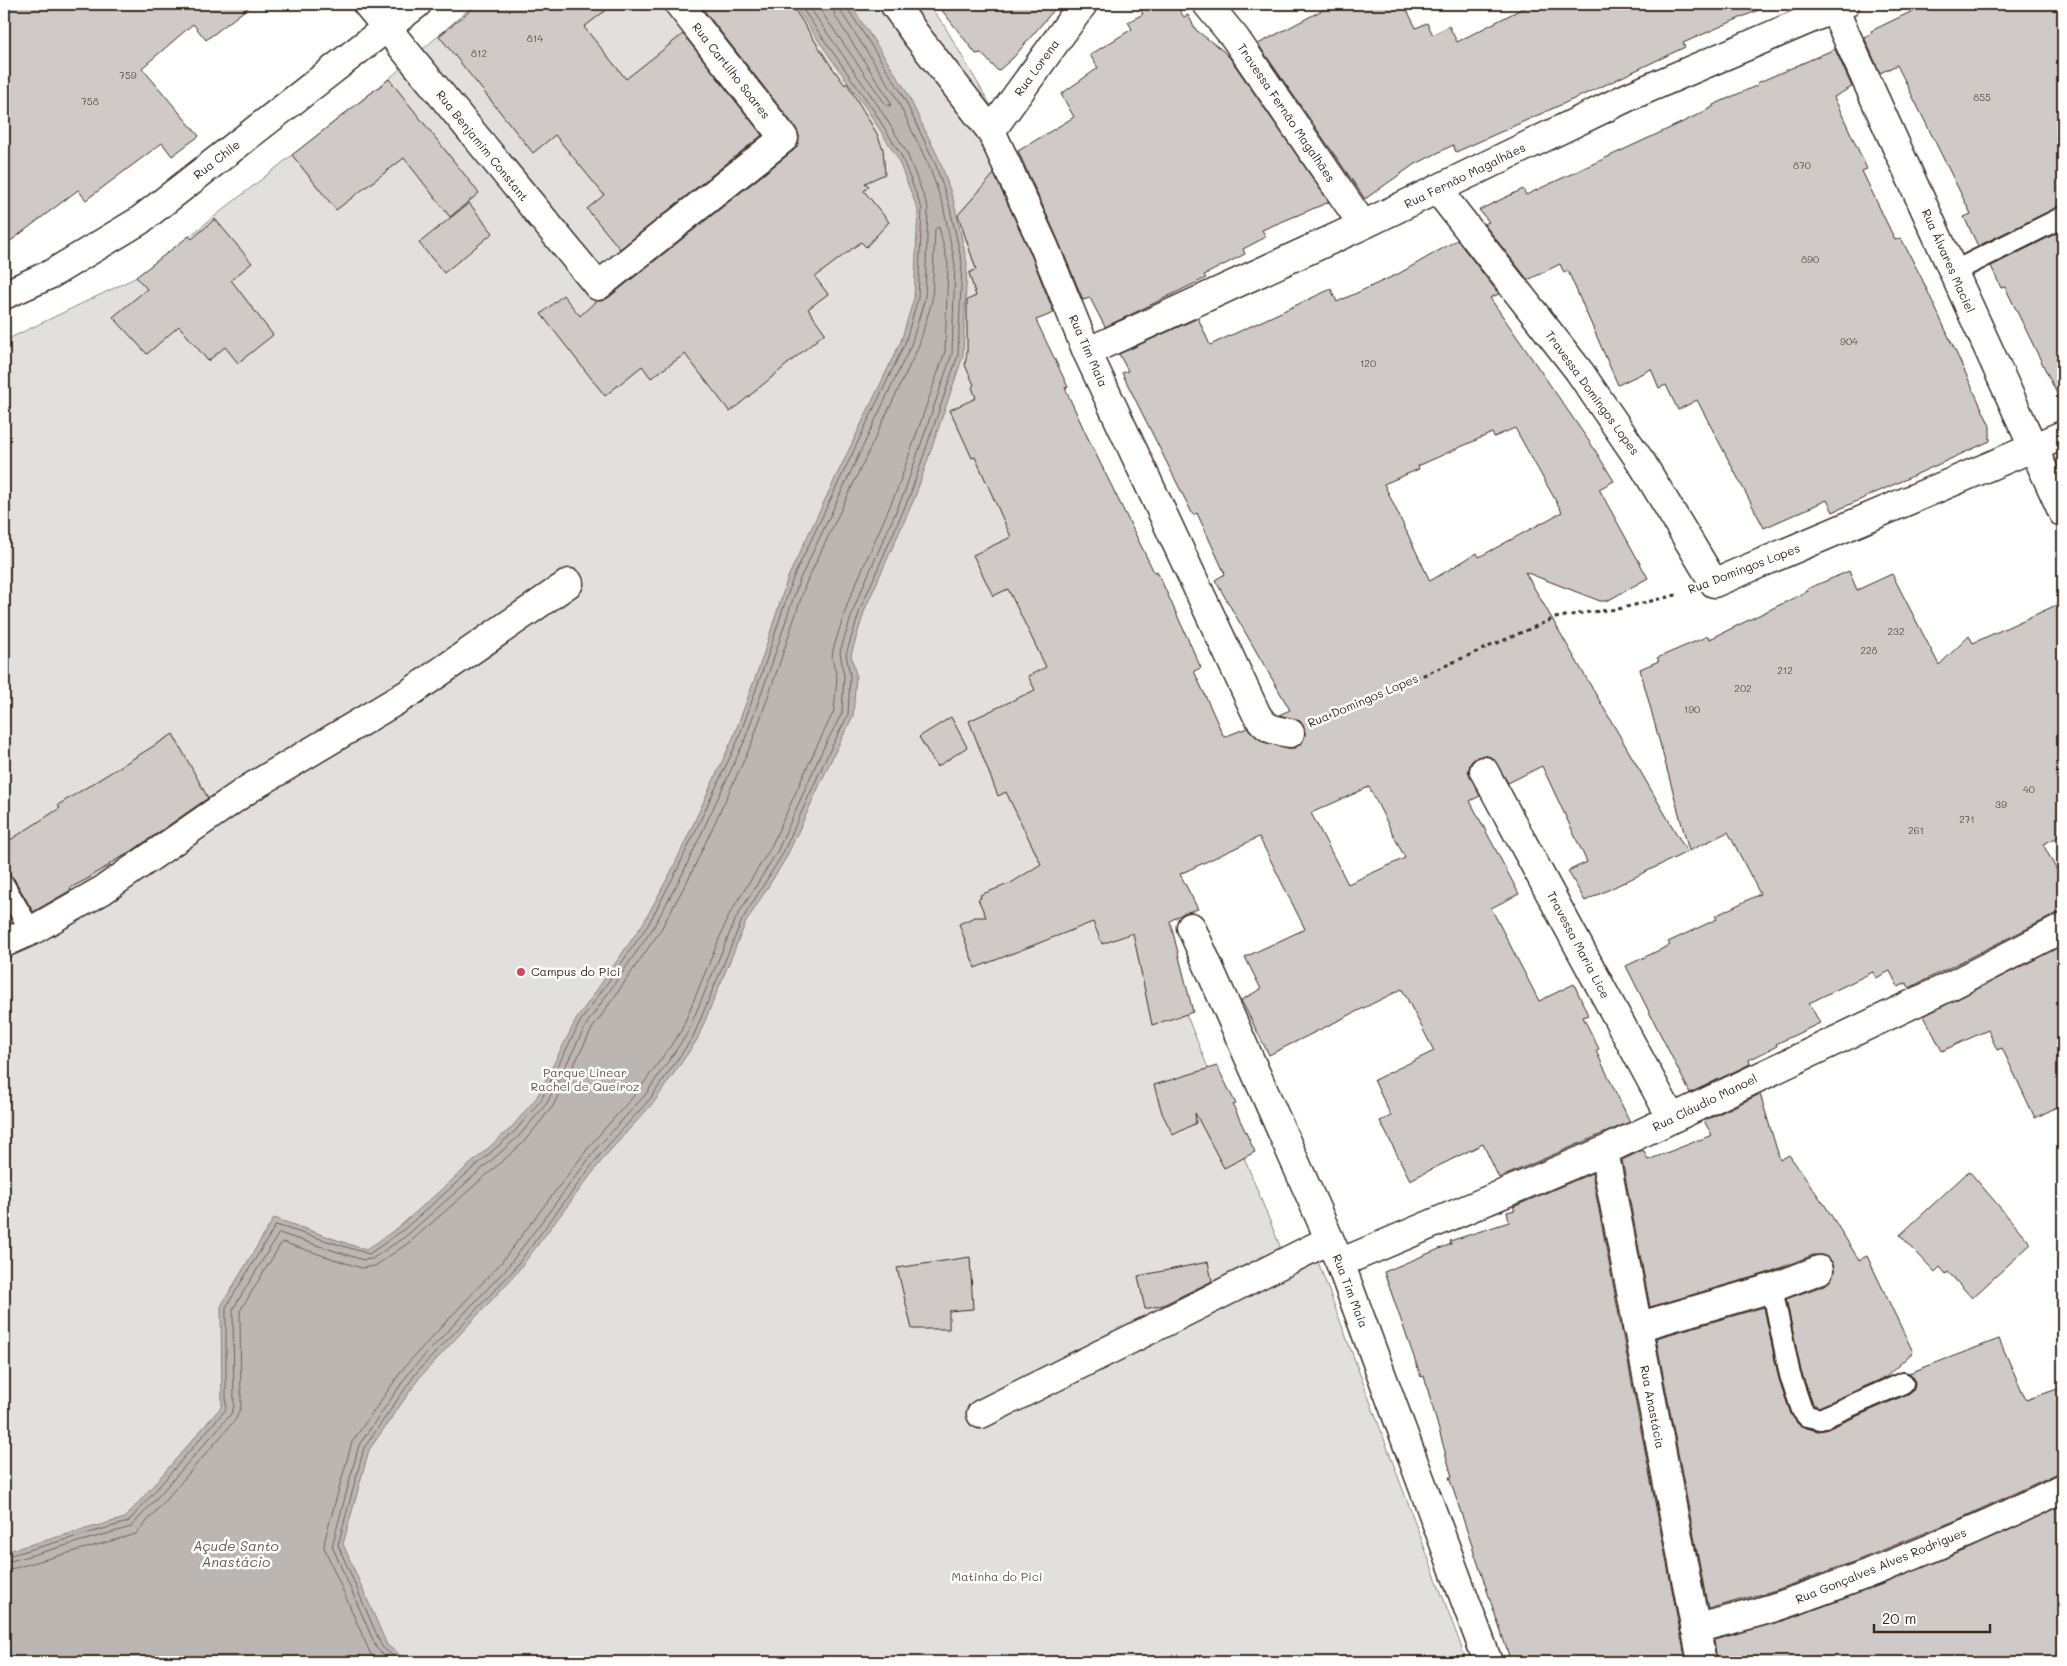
<svg xmlns="http://www.w3.org/2000/svg" width="2067" height="1666" font-family="Mali,sans-serif">
<style>
.green{fill:#e2e0de;stroke:#8e857e}
.water{fill:#bcb6b3;stroke:#887e77}
.lines{fill:none;stroke-linecap:round;stroke-linejoin:round}
.shore{stroke:#6f625a;stroke-width:1}
.building{fill:#cfcac7;stroke:#3b2a1e;fill-rule:evenodd}
.lane-casing{stroke:#3b2a1e;stroke-width:24}
.street-casing{stroke:#3b2a1e;stroke-width:31}
.path{stroke:#3b2a1e;stroke-width:3;stroke-dasharray:4 4;stroke-linecap:butt}
.lane{stroke:#fff;stroke-width:20}
.street{stroke:#fff;stroke-width:28}
.poi-dot{fill:#d1495b;stroke:#fff;stroke-width:2}
.labels{text-anchor:middle;stroke-width:5;stroke-linejoin:round;paint-order:stroke}
.number-label{font-size:10px;fill:#605248}
.street-label{font-size:12px;fill:#3b2a1e;stroke:#fff}
.poi-label{font-size:12px;fill:#3b2a1e;stroke:#fff;text-anchor:start}
.park-label{font-size:12px;fill:#65584e;stroke:#fff}
.water-label{font-size:14px;font-style:italic;fill:#685b52;stroke:#fff}
</style>
<rect width="100%" height="100%" fill="#fff"/>
<filter id="ink" filterUnits="userSpaceOnUse"><feTurbulence type="fractalNoise" baseFrequency=".02" numOctaves="2"/><feDisplacementMap in="SourceGraphic" scale="10" xChannelSelector="R" yChannelSelector="G"/><feConvolveMatrix kernelMatrix="1 2 1 2 8 2 1 2 1" color-interpolation-filters="sRGB"/></filter>
<g filter="url(#ink)">
<path class="green" d="M475 4H928L944 25 991 106 1008 151 1067 605 1082 756 1290 1271 1316 1256 1467 1662H4V341L139 276 386 81Z"/>
<path class="water" d="M793 4H850L904 87 940 161 954 202 967 263 963 356 915 497 865 609 851 655 856 675 853 716 833 756 786 858 746 922 697 1040 654 1102 606 1155 514 1276 420 1377 369 1450 343 1544 387 1645 409 1662H4V1552L125 1518 222 1406 221 1306 274 1218 366 1250 399 1227 511 1128 537 1097 576 1020 644 922 673 868 733 738 761 662 788 577 901 341 914 298 918 210 897 157 868 111Z"/>
<g class="lines">
<path class="shore" d="M816 4 886 105 890 106 891 103 887 96 835 16 832 4
M4 1557 128 1522 226 1409V1307L276 1225 369 1254 402 1231 515 1131 541 1100 580 1022 648 925 677 870 738 740 765 664 793 578 905 343 918 298 922 209 901 155 872 108 799 4
M4 1563 131 1527 231 1414 234 1406 233 1309 279 1233 363 1260 372 1259 406 1236 519 1136 547 1103 586 1025 653 928 683 873 744 742 771 666 799 581 911 345 925 298 928 207 906 151 877 104 807 4
M4 1571 136 1534 236 1419 241 1406 240 1311 282 1242 361 1268 375 1266 411 1241 523 1143 553 1106 592 1029 660 931 690 876 751 745 778 668 806 583 918 348 932 301 935 229 939 227 948 264 945 352 897 490 848 602 833 650 832 658 837 677 834 711 816 748 770 849 729 915 681 1031 639 1090 592 1143 500 1264 405 1366 352 1442 325 1539 324 1547 370 1653 379 1662
M391 1662 377 1649 332 1546 359 1445 411 1370 506 1269 597 1148 645 1095 687 1034 736 918 777 852 822 751 842 713 844 676 840 652 855 605 904 493 952 354 955 264 943 205 929 166 894 93 841 12 839 4
M401 1662 382 1647 338 1545 364 1448 416 1373 511 1273 602 1152 650 1099 693 1037 742 920 782 855 828 754 848 715 850 676 846 654 861 607 910 495 958 355 962 263 949 204 935 163 900 90 847 8 846 4"/>
</g>
<path class="building" d="M4 4H253L206 40 193 24 142 68 199 136 172 156 162 143 86 200 78 190 4 246Z
M478 4H614L584 27 626 79 683 34 762 135 620 249 587 209 604 195 555 135 533 153 439 36Z
M699 4H791L831 66 845 85 847 83 877 134 883 149 885 174 865 183 869 186 864 191 889 222 866 247 861 242 815 277 828 294 808 309 825 333 730 412 685 354 651 378 642 366 605 396 541 314 563 295 580 316 596 301 608 298 794 150 798 144 799 136 796 128Z
M937 4H1059L1013 58 998 71 981 53 976 54Z
M1137 4H1175L1184 17 1188 15 1196 30 1222 50 1230 58 1329 202 1262 230 1266 237 1243 249 1245 254 1204 275 1206 278 1105 327 1090 298 1083 300 1058 240 1018 151 1074 117 1061 94 1098 68 1090 55 1132 29 1128 22 1143 14Z
M1334 4H1404L1416 28 1427 23 1433 35 1449 26 1457 42 1531 4H1772L1683 43 1685 47 1605 85 1456 152 1453 145 1412 166 1365 199 1258 44Z
M1927 4H2063V205L1978 246 1964 217 1971 214 1897 65 1880 73 1864 37 1872 33 1871 31Z
M1835 49 1852 87 1834 97 1867 169 1862 171 1895 240 1901 238 1922 279 1990 426V441L1833 512 1827 500 1764 528 1697 400 1678 410 1666 385 1659 388 1651 369 1618 385 1568 271 1564 273 1560 264 1528 280 1484 224 1489 222 1479 210 1523 189 1526 195 1683 122 1713 107V105L1758 85 1757 83Z
M389 79 479 193 450 217 404 158 336 210 292 155Z
M994 174 1030 252 1054 313 1036 320 1068 387 1065 388 1085 432 1154 572 1157 571 1201 668 1194 671 1224 737 1247 728 1263 742 1288 748H1295L1302 743 1305 735 1304 727 1300 721 1279 715 1290 710 1215 580 1225 574 1197 513 1193 515 1122 373 1128 371 1119 354 1198 318 1210 345 1331 289 1337 302 1400 273 1457 240 1499 294 1490 298 1593 447 1614 481 1599 489 1648 578 1607 601H1600L1525 572 1687 852 1585 901 1568 871 1587 862 1542 766 1508 783 1493 758 1485 755 1477 757 1471 762 1468 771 1480 796 1470 801 1519 894 1491 908 1539 1001 1574 984 1588 1015 1583 1017 1599 1049 1596 1051 1630 1122 1499 1178 1483 1144 1410 1180 1380 1121 1391 1116 1374 1080 1434 1051 1402 989 1269 1055 1241 1000 1261 989 1245 957 1305 929 1259 837 1180 874 1198 909 1184 913 1170 921 1193 1012 1152 1025 1133 933 1102 944 1093 922 975 968 959 924 975 917H986L978 899 981 898 980 895 1011 883 1041 864 1006 792 998 796 969 721 1035 690 1028 676 1046 667 1008 589 993 596 973 555 1011 537 975 457 972 458 950 410 976 398 972 387 974 385 965 365 967 352V300L976 296 969 273 976 269 958 215ZM1515 428 1562 512 1479 557 1477 553 1430 581 1384 484 1419 469 1418 466 1492 433 1494 437ZM1369 787 1405 858 1348 884 1311 813Z
M469 203 493 233 444 273 419 243Z
M215 219 252 263 231 280 273 335 238 363 225 347 208 361 179 326 147 354 113 317 147 289 136 277 189 236 192 239Z
M2063 230V406L2005 287 2001 288 1991 266Z
M1849 571 1857 590 1892 574 1939 665 1969 636 1973 643 2063 602V835L2043 844 2063 882V912L2056 914 1909 988 1907 983 1898 987 1890 971 1876 978 1873 972 1809 1003 1820 1023 1776 1044 1777 1046 1749 1060 1750 1064 1690 1093 1626 966 1670 945 1668 942 1717 919 1715 916 1760 894 1728 832 1689 851 1640 669 1659 661 1657 658 1708 636 1710 639 1808 591 1807 589Z
M951 717 967 747 937 767 919 737Z
M173 734 208 798 129 853 109 864 110 865 90 876 91 877 70 888 71 890 33 912 14 879 9 874 4 873V844L60 808 58 805Z
M2063 945V1104L2035 1118 2002 1048 1997 1050 1988 1030 1942 1051 1924 1016Z
M1217 1066 1236 1104 1233 1105 1255 1152 1224 1168 1195 1113 1196 1123 1173 1135 1162 1113 1154 1085Z
M1760 1094 1780 1160 1789 1155 1826 1207 1859 1260 1867 1256 1913 1352 1886 1377 1819 1407 1813 1404 1801 1372 1786 1299 1825 1285 1831 1280 1834 1272 1833 1264 1829 1258 1822 1255H1813L1767 1273 1650 1307 1622 1160 1643 1150 1648 1160 1712 1135 1704 1121Z
M1969 1171 2031 1244 1972 1298 1948 1272 1946 1274 1940 1267 1935 1272 1900 1235Z
M1592 1173 1622 1331 1686 1662H1511L1449 1477H1452L1424 1376 1421 1377 1384 1272 1451 1244 1450 1241 1509 1222 1507 1212 1515 1210 1513 1207Z
M970 1257 973 1309 949 1311V1329H912L897 1268Z
M1208 1262 1212 1281 1163 1305 1145 1309 1138 1276Z
M1764 1307 1779 1379 1791 1414 1798 1424 1804 1427 1817 1431 1825 1430 1908 1394 1913 1390 1915 1384 1914 1378 1909 1373 1999 1339 2026 1400 2063 1387V1473L2056 1474 1957 1520 1856 1561 1776 1590 1708 1609 1656 1338Z
M2063 1505V1662H1717L1714 1640 1786 1620 1867 1590 1970 1548Z"/>
<g class="lines">
<g class="lane-casing">
<path id="lane" d="M1953 272 2063 217
M4 885 31 931
M1772 1288 1790 1375 1802 1410 1807 1416 1820 1419 1903 1383"/>
</g>
<g class="street-casing">
<path id="street" d="M367 4 598 286 784 138 679 4
M894 4 916 35 991 131 1044 246 1087 352 1256 713C1265 729 1272 730 1290 733
M1207 4 1235 38 1363 225
M1834 9 2063 513
M991 131 1083 4
M1437 189 1579 371 1643 465 1714 583 2063 435
M4 295 51 274 139 221 417 4
M1087 352 1363 225 1628 97 1845 4
M1484 771 1672 1119
M1191 927 1340 1263 1488 1662
M4 943 31 931 103 890 250 788 411 692 569 583
M1604 1151 1702 1662
M1340 1263 1604 1151 1946 988 2063 928
M1637 1327 1772 1288 1819 1270
M981 1414 1329 1240
M1695 1629C1727 1620 1761 1613 1793 1601 1885 1569 1976 1531 2063 1488"/>
</g>
<path class="path" d="M1320 720 1555 618 1582 613 1618 609 1680 594"/>
<use href="#lane" class="lane"/>
<use href="#street" class="street"/>
</g>
</g>
<circle class="poi-dot" cx="521" cy="972" r="5"/>
<g class="labels">
<g class="number-label">
<text x="535" y="42">814</text>
<text x="479" y="57">812</text>
<text x="128" y="79">759</text>
<text x="1982" y="101">855</text>
<text x="90" y="105">758</text>
<text x="1802" y="169">870</text>
<text x="1810" y="263">890</text>
<text x="1849" y="345">904</text>
<text x="1368" y="367">120</text>
<text x="1896" y="635">232</text>
<text x="1869" y="654">228</text>
<text x="1785" y="674">212</text>
<text x="1743" y="692">202</text>
<text x="1692" y="713">190</text>
<text x="2029" y="793">40</text>
<text x="2001" y="808">39</text>
<text x="1967" y="823">271</text>
<text x="1916" y="834">261</text>
</g>
<g class="street-label">
<text transform="translate(1037 68) rotate(-54)" y="4">Rua Lorena</text>
<text transform="translate(731 71) rotate(52)" y="4">Rua Cartilho Soares</text>
<text transform="translate(1286 113) rotate(56)" y="4">Travessa Fernão Magalhães</text>
<text transform="translate(482 146) rotate(51)" y="4">Rua Benjamim Constant</text>
<text transform="translate(217 160) rotate(-38)" y="4">Rua Chile</text>
<text transform="translate(1465 176) rotate(-26)" y="4">Rua Fernão Magalhães</text>
<text transform="translate(1948 261) rotate(66)" y="4">Rua Álvares Maciel</text>
<text transform="translate(1088 351) rotate(66)" y="4">Rua Tim Maia</text>
<text transform="translate(1592 393) rotate(54)" y="4">Travessa Domingos Lopes</text>
<text transform="translate(1744 569) rotate(-21)" y="4">Rua Domingos Lopes</text>
<text transform="translate(1363 701) rotate(-23)" y="4">Rua Domingos Lopes</text>
<text transform="translate(1578 945) rotate(62)" y="4">Travessa Maria Lice</text>
<text transform="translate(1705 1103) rotate(-26)" y="4">Rua Cláudio Manoel</text>
<text transform="translate(1350 1291) rotate(69)" y="4">Rua Tim Maia</text>
<text transform="translate(1652 1407) rotate(79)" y="4">Rua Anastácia</text>
<text transform="translate(1881 1566) rotate(-22)" y="4">Rua Gonçalves Alves Rodrigues</text>
</g>
<g class="poi-label">
<text x="531" y="976">Campus do Pici</text>
</g>
<g class="park-label">
<text x="585" y="1077">Parque Linear<tspan x="585" dy="14">Rachel de Queiroz</tspan></text>
<text x="997" y="1581">Matinha do Pici</text>
</g>
<g class="water-label">
<text x="236" y="1551">Açude Santo<tspan x="236" dy="16">Anastácio</tspan></text>
</g>
</g>
<rect width="2067" height="1666" fill="none" stroke="#fff" stroke-width="20"/>
<rect x="10" y="10" width="2047" height="1646" fill="none" stroke="#3b2a1e" stroke-width="2" filter="url(#ink)"/>
<path d="M1874 1624v8h116v-8" fill="none" stroke="#3b2a1e" stroke-width="2.5"/>
<text x="1882" y="1624" font-size="15" fill="#3b2a1e" stroke="#ffffff" stroke-width="4" paint-order="stroke">20 m</text>
</svg>
